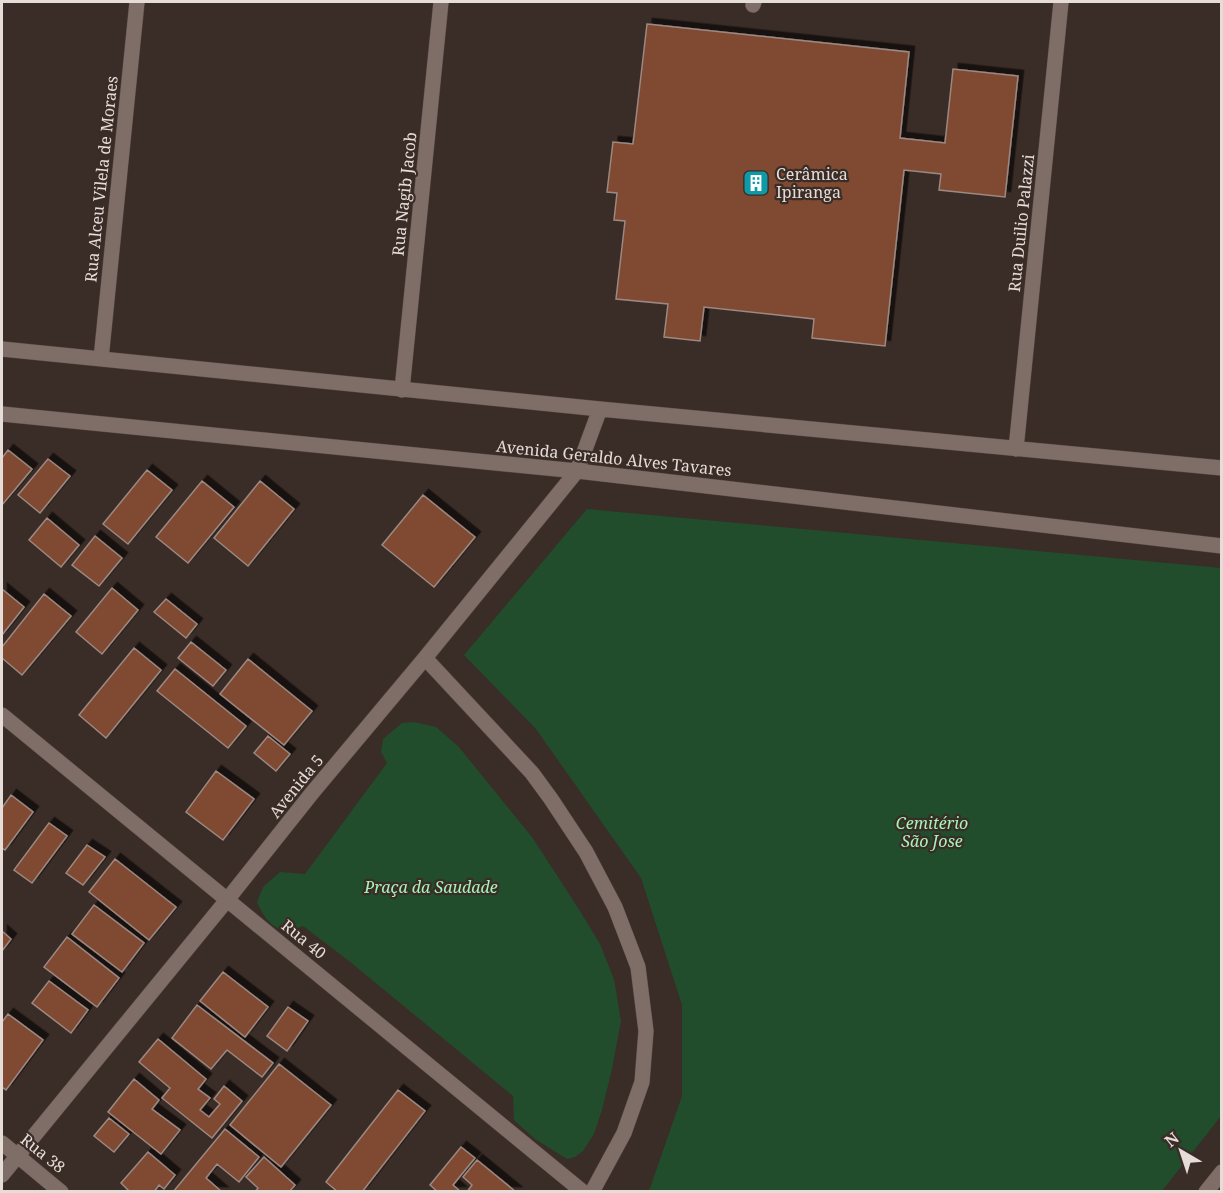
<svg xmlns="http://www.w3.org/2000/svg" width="1223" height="1193" font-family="'Noto Serif',serif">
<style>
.green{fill:#214d2d}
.building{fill:#804833;stroke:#9b8982;stroke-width:1.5;filter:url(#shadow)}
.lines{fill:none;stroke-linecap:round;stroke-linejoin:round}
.minor-casing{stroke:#544843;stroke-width:16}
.minor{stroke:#7f6e68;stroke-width:15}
.labels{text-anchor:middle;stroke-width:4.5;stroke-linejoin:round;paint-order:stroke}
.poi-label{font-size:16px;fill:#e6dcd8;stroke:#3a2c26;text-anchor:start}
.street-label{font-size:16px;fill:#e6dcd8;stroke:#3a2c26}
.park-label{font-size:16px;font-style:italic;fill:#a6f5b8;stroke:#3a2c26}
</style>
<defs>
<filter id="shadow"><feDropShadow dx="5.5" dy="-5.5" stdDeviation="0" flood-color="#0009"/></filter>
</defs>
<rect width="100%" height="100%" fill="#3a2c26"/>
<path class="green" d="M587 509 1221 568V1116L1162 1191H649L682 1096V1005L641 878 536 729 464 655Z
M414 722 436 727 458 746 532 837 580 911 600 944 614 979 621 1021 612 1069 602 1110 594 1134 583 1151 575 1157 567 1159 535 1139 514 1120 513 1096 349 961 303 926 286 933C270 925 264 918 257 902L263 887 280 872 305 874 387 763 381 752 383 739 402 723Z"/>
<path class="building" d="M647 24 909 52 900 138 945 143 953 69 1018 76 1005 197 939 190 941 174 904 170 885 346 812 338 814 319 704 307 700 341 664 337 668 304 616 299 625 221 614 220 617 193 607 192 613 142 633 144Z
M8 450 32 469 2 505V458Z
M48 459 70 476 40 513 18 495Z
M147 470 172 490 128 544 103 524Z
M202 481 234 507 188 563 156 537Z
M260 481 294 509 248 566 214 538Z
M423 495 475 537 434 587 382 545Z
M47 518 79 545 61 567 29 540Z
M95 536 122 558 99 586 72 565Z
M112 588 138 610 102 654 76 632Z
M2 589 24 607 2 635Z
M44 594 71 616 22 675 2 658V647Z
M166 599 197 624 186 638 154 612Z
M191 642 226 670 213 686 178 658Z
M134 648 161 670 106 738 79 715Z
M248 659 312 711 284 745 220 694Z
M175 669 246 726 228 748 157 691Z
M268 736 290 754 276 771 254 753Z
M216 771 254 799 223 840 186 812Z
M11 795 33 812 5 850 2 848V808Z
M49 823 67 836 32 883 14 870Z
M87 845 105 857 83 885 66 873Z
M115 859 176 907 149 940 89 892Z
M94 905 144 943 122 972 72 934Z
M2 931 11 939 2 951Z
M67 937 119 978 97 1007 44 967Z
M223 972 268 1007 245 1037 200 1001Z
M49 981 88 1010 71 1033 32 1003Z
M197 1005 273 1063 262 1077 227 1050 211 1069 172 1038Z
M288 1007 308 1021 287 1051 267 1036Z
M8 1014 43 1040 6 1090 2 1087V1022Z
M158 1039 206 1079 198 1089 210 1098 200 1110 209 1117 220 1104 214 1099 224 1086 242 1101 212 1138 162 1098 170 1088 139 1062Z
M279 1064 331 1105 281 1167 230 1125Z
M134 1079 159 1100 152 1109 180 1130 161 1154 108 1112Z
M398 1090 425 1111 362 1192H338L326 1182Z
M109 1118 129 1134 114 1152 94 1136Z
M225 1129 259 1157 239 1182 217 1164 206 1178 222 1192H173Z
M461 1147 475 1158 453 1185 461 1192H438L430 1185Z
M148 1152 175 1175 164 1189 159 1185 154 1192H130L121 1183Z
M264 1157 295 1185 289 1192H255L258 1188 246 1177Z
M477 1160 516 1192H467L472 1185 463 1177Z"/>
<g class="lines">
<g class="minor-casing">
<path id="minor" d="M753 5 754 2
M2 349 600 409 1222 468
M101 359 137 2
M402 390 441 2
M2 414 577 471 1222 546
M1016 449 1061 2
M425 658 532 773 551 799 586 852 615 907 638 967 646 1031 642 1082 624 1133 592 1192
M2 715 583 1192
M2 1143 61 1192
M2 1175 227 900 312 793 425 658 577 471 600 409
M1206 1192 1222 1172"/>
</g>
<use href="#minor" class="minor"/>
</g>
<defs>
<g id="building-square" transform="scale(1.35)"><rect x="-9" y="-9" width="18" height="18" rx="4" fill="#0f9aa8" stroke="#3a2c26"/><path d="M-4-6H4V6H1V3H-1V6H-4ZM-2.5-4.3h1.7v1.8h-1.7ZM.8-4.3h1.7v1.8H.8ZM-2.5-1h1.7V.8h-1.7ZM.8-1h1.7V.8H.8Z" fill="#fff"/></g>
</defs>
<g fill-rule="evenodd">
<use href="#building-square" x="756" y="183"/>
</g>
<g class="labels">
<g class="poi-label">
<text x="776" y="180">Cerâmica<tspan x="776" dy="18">Ipiranga</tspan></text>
</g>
<g class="street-label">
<text transform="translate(101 179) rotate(-84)" y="6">Rua Alceu Vilela de Moraes</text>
<text transform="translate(404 194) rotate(-84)" y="6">Rua Nagib Jacob</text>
<text transform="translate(1021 223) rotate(-84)" y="6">Rua Duilio Palazzi</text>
<text transform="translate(614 458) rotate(6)" y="6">Avenida Geraldo Alves Tavares</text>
<text transform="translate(296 786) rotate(-51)" y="6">Avenida 5</text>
<text transform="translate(304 939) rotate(39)" y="6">Rua 40</text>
<text transform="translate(43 1153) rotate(39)" y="6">Rua 38</text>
</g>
<g class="park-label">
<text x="932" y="829">Cemitério<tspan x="932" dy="18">São Jose</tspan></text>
<text x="431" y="893">Praça da Saudade</text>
</g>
</g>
<rect width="1223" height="1193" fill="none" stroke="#e6dcd8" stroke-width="6"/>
<g transform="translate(1181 1151) rotate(321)" stroke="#3a2c26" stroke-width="4.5" paint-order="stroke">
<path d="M0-4.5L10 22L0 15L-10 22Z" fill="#e6dcd8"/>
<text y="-9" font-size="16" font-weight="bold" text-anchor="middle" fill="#e6dcd8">N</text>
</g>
</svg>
